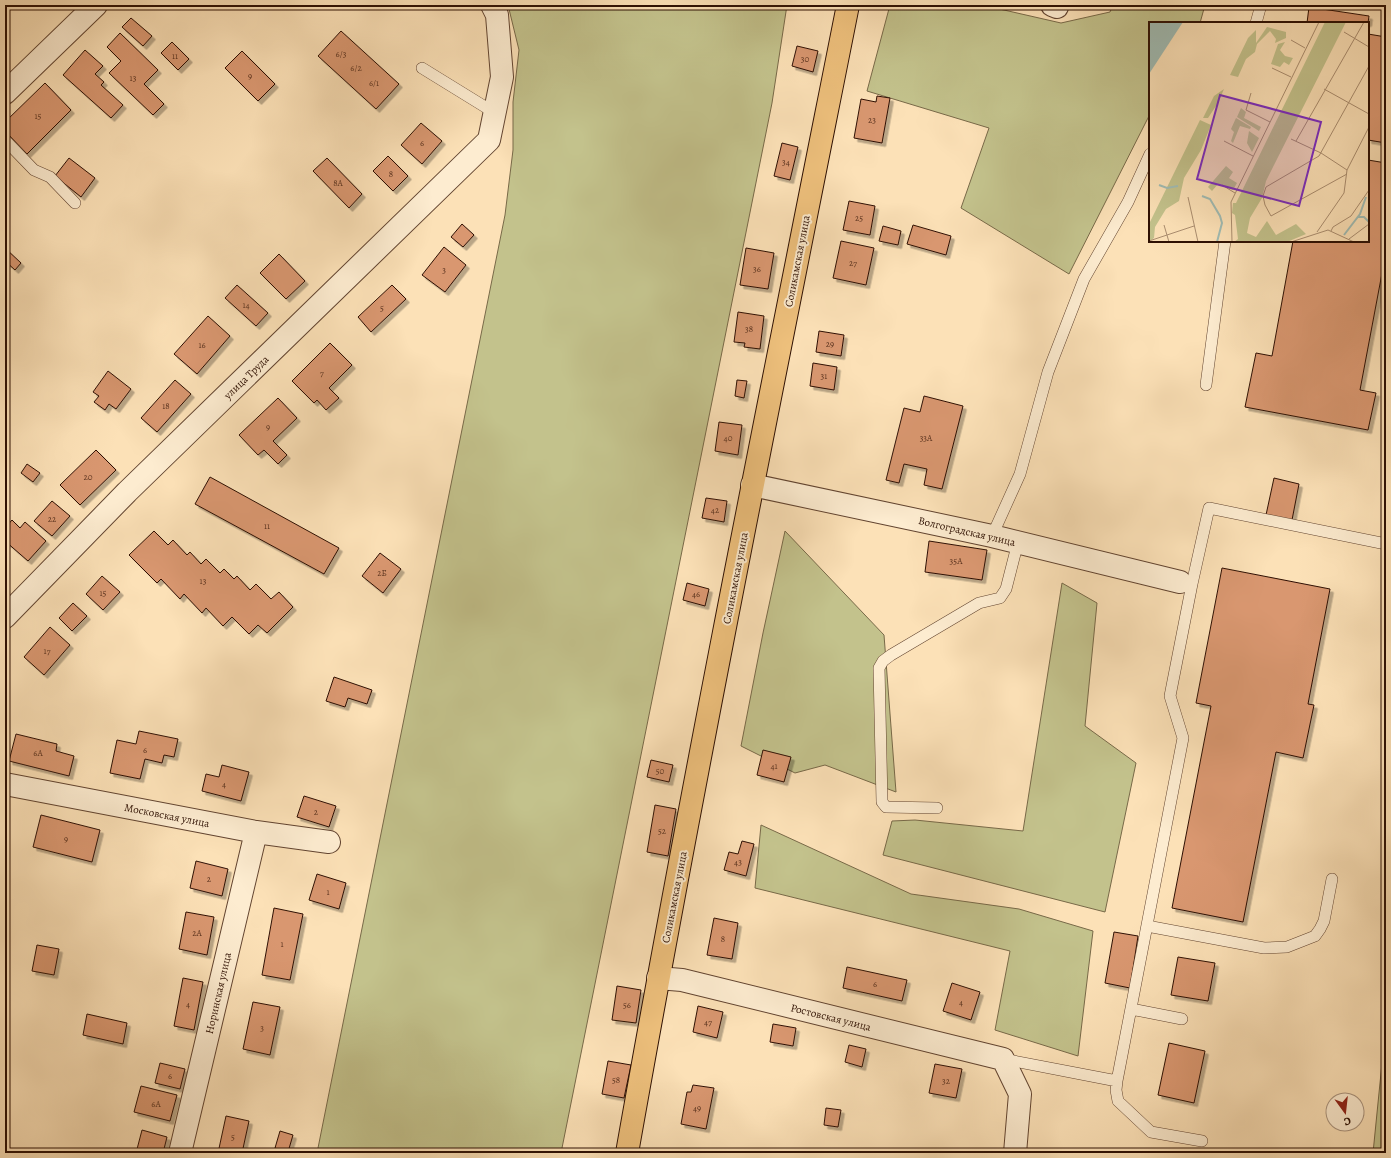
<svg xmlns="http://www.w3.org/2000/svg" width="1391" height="1158" font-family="Alegreya,serif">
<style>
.green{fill:#c3c28c;stroke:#786948}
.building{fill:#d9976f;stroke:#2e1003;filter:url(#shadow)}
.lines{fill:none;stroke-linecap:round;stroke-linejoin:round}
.lane-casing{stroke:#624430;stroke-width:12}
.street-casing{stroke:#624430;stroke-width:24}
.primary-casing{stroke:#2e1003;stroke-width:24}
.lane{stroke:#fdecd0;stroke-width:11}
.street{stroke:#fdecd0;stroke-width:22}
.primary{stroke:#eec07c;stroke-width:22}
.labels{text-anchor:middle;stroke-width:4;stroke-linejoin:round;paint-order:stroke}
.number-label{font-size:9px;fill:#59321e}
.street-label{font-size:11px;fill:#2e1003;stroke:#fdecd0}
.inset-river{fill:none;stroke:#a0bcb4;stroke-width:2}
.inset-road{fill:none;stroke:#aa8d6f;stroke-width:1}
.view{fill:#7b2cbf;fill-opacity:0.15;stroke:#7b2cbf;stroke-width:2}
.inset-edge{fill:none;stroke:#2e1003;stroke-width:2}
</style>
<defs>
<filter id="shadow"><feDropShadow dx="3.5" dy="3.5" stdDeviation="0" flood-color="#0004"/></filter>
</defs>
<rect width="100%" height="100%" fill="#fce1b7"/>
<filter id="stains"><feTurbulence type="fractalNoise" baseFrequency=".005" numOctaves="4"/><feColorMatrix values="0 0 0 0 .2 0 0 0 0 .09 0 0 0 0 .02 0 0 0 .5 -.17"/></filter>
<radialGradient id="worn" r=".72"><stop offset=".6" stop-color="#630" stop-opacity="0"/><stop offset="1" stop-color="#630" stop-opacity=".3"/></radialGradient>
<path class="green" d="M508 5H787L772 103 561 1153H317L505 215 513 150V102L519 50Z
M890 5H982L1061 23 1110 12 1113 5H1205L1200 23H1150V114L1069 274 961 208 989 128 867 91Z
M785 531 884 635 896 792 825 765 795 773 741 746 763 633Z
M1062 583 1097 603 1085 726 1136 763 1105 912 883 855 892 821 915 820 1023 831Z
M761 825 911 894 1019 909 1093 931 1078 1056 995 1030 1010 951 755 888Z
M1386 1039V1153H1373L1384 1043Z"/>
<path class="building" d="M1309 7 1369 16 1368 23H1307Z
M131 18 152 36 143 46 122 27Z
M341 31 399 84 376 109 318 56Z
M120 33 158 70 144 84 164 104 153 115 109 73 121 61 107 47Z
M1368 34 1386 37V143L1368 140Z
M172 42 189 59 178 70 161 53Z
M797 46 818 51 813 72 792 66Z
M85 50 103 66 95 74 104 82 101 85 123 105 111 118 63 75Z
M242 51 275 84 258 101 225 68Z
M45 83 71 110 27 154 5 131V122Z
M877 96 890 98 882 143 854 138 861 99 876 102Z
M421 123 442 141 422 164 401 145Z
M782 143 798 147 790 180 774 176Z
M388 156 408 176 393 191 373 171Z
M69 158 95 178 81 197 55 176Z
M327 158 362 194 349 208 313 171Z
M1368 160 1386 163V252L1360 390 1376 393 1368 430 1245 407 1256 353 1272 356 1293 241H1368Z
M849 201 875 206 870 235 843 230Z
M462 224 474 235 463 247 451 237Z
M913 225 951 236 946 255 907 244Z
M883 226 901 231 898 245 879 241Z
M841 241 874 248 866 285 833 278Z
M444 247 466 265 445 292 422 275Z
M5 248 21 263 15 270 5 261Z
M746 248 774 253 768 289 740 285Z
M279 254 305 281 286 299 260 273Z
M237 285 268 313 256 326 225 298Z
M392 285 406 299 371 332 358 317Z
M738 312 764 316 760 349 744 347 745 343 734 342Z
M208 316 230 336 197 374 174 354Z
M819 331 844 335 841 356 816 352Z
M330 343 352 365 329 388 339 398 326 410 317 400 314 403 292 381Z
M813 363 837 367 834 390 810 386Z
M108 371 131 389 116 409 109 404 105 410 94 402 99 396 93 392Z
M175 380 191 394 157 432 141 418Z
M737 380 747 381 744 398 735 396Z
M924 396 963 406 942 489 924 485 927 469 904 464 899 483 886 480 904 408 920 412Z
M278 398 297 418 273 441 287 455 278 464 264 450 258 455 239 435Z
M719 422 742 425 738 455 715 451Z
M96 450 116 470 80 505 60 485Z
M27 464 40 473 33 482 21 473Z
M210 477 339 548 324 574 195 504Z
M1274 478 1299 484 1292 520 1266 515Z
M706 498 727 501 724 522 702 518Z
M52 501 70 516 52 536 34 521Z
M12 520 20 528 25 522 46 541 28 561 5 541V528Z
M154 531 168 545 173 540 187 555 190 552 201 564 206 559 220 573 224 569 234 579 237 576 250 590 256 584 271 599 279 592 293 607 267 633 258 625 249 634 232 617 223 626 206 608 202 613 184 594 180 599 161 579 157 583 129 555Z
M929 541 987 550 982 580 925 572Z
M380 553 401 569 383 593 362 576Z
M1222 568 1330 589 1308 704 1314 705 1303 758 1276 752 1243 922 1172 908 1211 706 1196 703Z
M102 576 120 592 103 610 86 594Z
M687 583 709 589 705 606 683 600Z
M73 603 87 616 72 631 59 618Z
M50 627 70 645 44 675 24 657Z
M334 677 372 690 367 704 348 698 345 707 326 701Z
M139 731 178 739 174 757 164 755 162 763 145 759 140 779 110 773 117 740 136 744Z
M16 734 57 744 56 751 74 756 69 776 9 761Z
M763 750 791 757 784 782 757 775Z
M651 760 673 765 669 782 647 777Z
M222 765 249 772 241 801 202 791 206 774 219 777Z
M304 796 336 806 329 827 297 817Z
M655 805 676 809 668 856 647 852Z
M41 815 100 830 92 862 33 847Z
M742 841 754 844 746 876 724 870 729 852 738 854Z
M196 861 228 869 222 896 190 888Z
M317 874 346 883 339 909 309 900Z
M274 908 303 914 290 980 262 975Z
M186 912 214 917 207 955 179 949Z
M714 918 738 923 732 959 707 955Z
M1114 932 1138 936 1130 988 1105 983Z
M37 945 59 949 54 975 32 971Z
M1178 957 1215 963 1208 1001 1171 995Z
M847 967 907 980 902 1001 843 988Z
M183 978 203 982 194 1030 174 1026Z
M952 983 980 992 971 1020 943 1011Z
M617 986 641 990 636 1023 612 1020Z
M253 1002 280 1007 270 1055 243 1049Z
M698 1006 723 1012 717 1038 693 1032Z
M87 1014 127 1023 123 1044 83 1035Z
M773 1024 796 1028 793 1046 770 1042Z
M1169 1043 1205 1051 1194 1103 1158 1095Z
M849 1045 866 1049 862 1067 845 1062Z
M608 1061 631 1065 624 1098 602 1094Z
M160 1063 185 1069 180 1089 155 1083Z
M935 1064 962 1069 956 1098 929 1093Z
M693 1085 714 1088 706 1129 681 1124 687 1092H691Z
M141 1086 177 1095 170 1121 134 1112Z
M826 1108 841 1110 838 1127 824 1125Z
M226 1116 249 1121 242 1153H218Z
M142 1130 167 1137 163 1153H136Z
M280 1131 293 1135 288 1152 275 1148Z"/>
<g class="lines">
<g class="lane-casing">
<path id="lane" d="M1256 23 1261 5
M422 68 495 113
M5 140 34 170 50 177 75 203
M1206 385 1225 241
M992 536 1020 474 1048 372 1084 279 1128 202 1150 154
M1192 584 1209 508 1386 544
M937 808 886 807 882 802 879 668 883 661 891 655 979 603 1000 598 1006 589 1018 542
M1147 926 1264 948 1287 947 1315 936 1320 929 1324 921 1332 879
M1131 1009 1182 1019
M1003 1059 1117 1081 1183 738 1170 696 1192 584 1180 582
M1117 1081 1116 1090 1118 1101 1151 1132 1202 1141"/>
</g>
<g class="street-casing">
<path id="street" d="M1052 5 1057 7
M5 93 96 5
M752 485 992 536 1180 582
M5 617 127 492 489 140 502 77 497 15 492 5
M5 784 256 832 329 842
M658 978 682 980 1003 1059 1020 1094 1015 1153
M180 1153 256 832"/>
</g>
<g class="primary-casing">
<path id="primary" d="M627 1153C695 769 772 387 848 5"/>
</g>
<use href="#lane" class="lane"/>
<use href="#street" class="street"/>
<use href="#primary" class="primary"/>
</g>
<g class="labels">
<g class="number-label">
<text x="341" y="57">6/3</text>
<text x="175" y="59">11</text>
<text x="805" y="62">30</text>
<text x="356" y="71">6/2</text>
<text x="250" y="79">9</text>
<text x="133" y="81">13</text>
<text x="374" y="86">6/1</text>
<text x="38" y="119">15</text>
<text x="872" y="123">23</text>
<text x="422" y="146">6</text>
<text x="786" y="165">34</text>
<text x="391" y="177">8</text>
<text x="338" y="186">8А</text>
<text x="859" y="221">25</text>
<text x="853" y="266">27</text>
<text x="757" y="272">36</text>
<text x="444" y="273">3</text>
<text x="246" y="308">14</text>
<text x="382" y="311">5</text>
<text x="749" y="332">38</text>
<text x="830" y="347">29</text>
<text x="202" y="348">16</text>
<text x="322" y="376">7</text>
<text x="824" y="379">31</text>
<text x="166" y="409">18</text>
<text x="268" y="430">9</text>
<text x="728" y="441">40</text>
<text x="926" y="441">33А</text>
<text x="88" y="480">20</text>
<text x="715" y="513">42</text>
<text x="52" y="522">22</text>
<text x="267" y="529">11</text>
<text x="956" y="564">35А</text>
<text x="382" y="576">2Б</text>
<text x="203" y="584">13</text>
<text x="103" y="596">15</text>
<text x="696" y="597">46</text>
<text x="47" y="654">17</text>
<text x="145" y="753">6</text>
<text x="38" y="756">6А</text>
<text x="774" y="769">41</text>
<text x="660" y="774">50</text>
<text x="224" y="787">4</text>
<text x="316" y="815">2</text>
<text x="662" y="834">52</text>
<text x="66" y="842">9</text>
<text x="738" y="865">43</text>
<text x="209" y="882">2</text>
<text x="328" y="895">1</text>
<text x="197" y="936">2А</text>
<text x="723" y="942">8</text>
<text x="282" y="947">1</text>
<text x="875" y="987">6</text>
<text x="961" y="1005">4</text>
<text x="188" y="1007">4</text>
<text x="627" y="1008">56</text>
<text x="708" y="1025">47</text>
<text x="262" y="1031">3</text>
<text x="170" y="1079">6</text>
<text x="616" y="1083">58</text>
<text x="946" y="1084">32</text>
<text x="156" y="1107">6А</text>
<text x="697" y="1111">49</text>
<text x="233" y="1140">5</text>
</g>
<g class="street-label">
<text transform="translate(797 261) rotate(-79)" y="4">Соликамская улица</text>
<text transform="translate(246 377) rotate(-44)" y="4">улица Труда</text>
<text transform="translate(967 531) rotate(13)" y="4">Волгоградская улица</text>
<text transform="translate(735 578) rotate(-79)" y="4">Соликамская улица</text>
<text transform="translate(167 815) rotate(11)" y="4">Московская улица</text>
<text transform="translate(674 897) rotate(-79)" y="4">Соликамская улица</text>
<text transform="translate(218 993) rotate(-77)" y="4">Норинская улица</text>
<text transform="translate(831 1017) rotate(14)" y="4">Ростовская улица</text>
</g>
</g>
<g transform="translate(1149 22)">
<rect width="220" height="220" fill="#fce1b7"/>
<path d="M176 0H197L117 159 113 176 101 196 98 211 107 215 118 199 127 213 147 202 157 212 138 220H85L89 217 86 193 83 191 84 181H87ZM118 5 137 10V16L126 21 127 17 121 9 108 22 106 30 97 37 89 55 81 53 99 16 107 8V21ZM136 20 131 28 136 34 144 36 140 43 135 40 131 45 122 42 129 22ZM75 67 69 81 59 96H54L65 74ZM92 86 97 90 95 96 112 105 110 109 88 95ZM87 96 102 105 101 107 91 104 84 121 82 119 85 110 82 107ZM51 98 62 103 52 128 35 156 30 179 17 187 6 205 5 216 0 220V202ZM100 109 110 116 103 130 98 121ZM77 144 84 150 80 156 88 161 84 168 69 162 63 169 59 165Z" fill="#c3c28c"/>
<path d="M0 0H34L0 52Z" fill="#a0bcb4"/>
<path class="inset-river" d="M10 163 18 166 29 164M53 174 61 177 71 194 73 201 68 220M209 195H215L220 200M195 213 211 192 217 175"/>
<path class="inset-road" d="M195 10 220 25M142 18 156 26M123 46 142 55M175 67 220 92M102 71 97 88 121 100M142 117 172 131 198 148M75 119 104 134M147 119 215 0M198 152 122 194 116 183 114 174 117 165 170 134 220 44M73 163 86 171M39 175 49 220M15 203 20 220M182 209 184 205 202 194 220 168M168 210 195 171 198 148 220 105M200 217 220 202M0 219 45 204M83 220 82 180 170 0M142 220 179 208 205 220"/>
<path class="view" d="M71 73 172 100 150 184 48 157Z"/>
<rect width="220" height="220" class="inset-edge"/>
</g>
<rect width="1391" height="1158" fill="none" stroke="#fce1b7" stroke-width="20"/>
<rect x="6" y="6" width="1379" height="1146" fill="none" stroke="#2e1003" stroke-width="2"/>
<rect x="10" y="10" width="1371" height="1138" fill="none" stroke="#2e1003"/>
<g transform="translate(1345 1112) rotate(165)"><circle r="19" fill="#fdecd0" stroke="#aa947e"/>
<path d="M0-3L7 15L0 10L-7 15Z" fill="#8f2418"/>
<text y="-6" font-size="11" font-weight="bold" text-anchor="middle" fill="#2e1003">С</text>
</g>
<rect width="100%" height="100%" filter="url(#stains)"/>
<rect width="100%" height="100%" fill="url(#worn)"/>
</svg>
